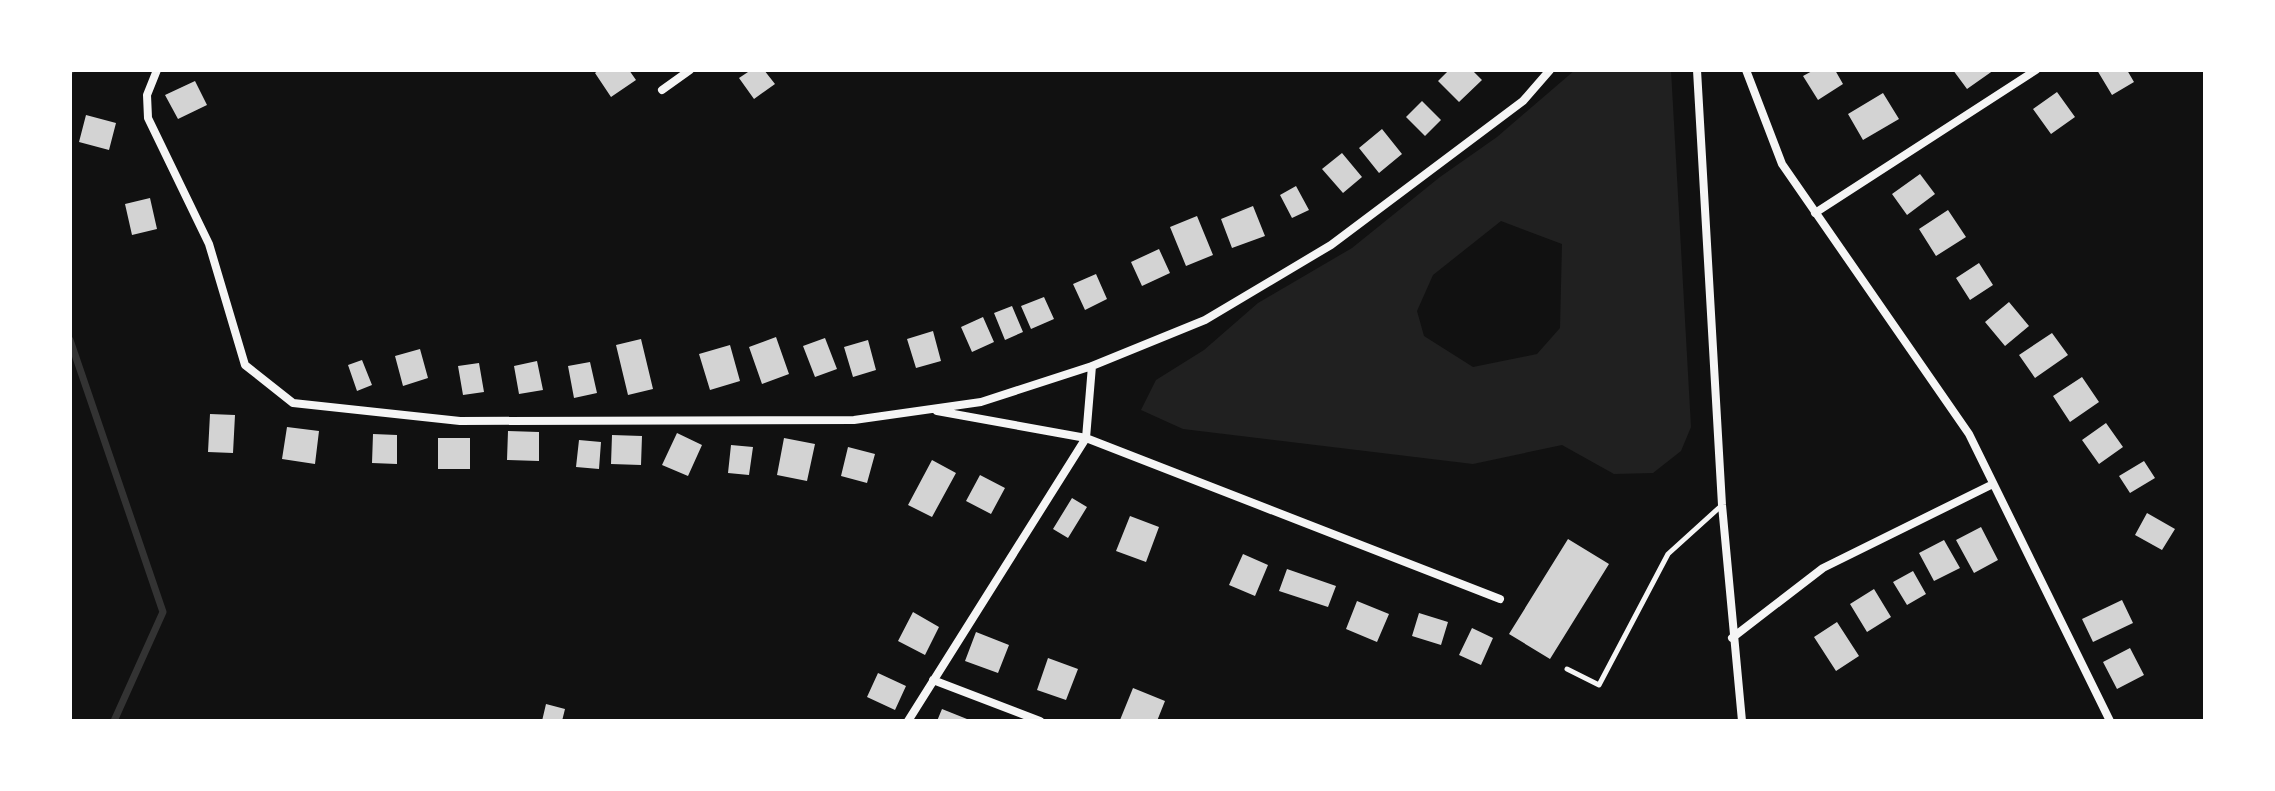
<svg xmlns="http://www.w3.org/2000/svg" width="2275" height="791" font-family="'Sofia Sans Condensed',sans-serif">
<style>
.green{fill:#202020;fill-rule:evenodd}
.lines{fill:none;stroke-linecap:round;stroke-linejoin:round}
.stream{stroke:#333;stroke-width:7}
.building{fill:#d3d3d3}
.service{stroke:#f5f5f5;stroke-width:5}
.minor{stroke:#f5f5f5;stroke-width:8}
</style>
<rect width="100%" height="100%" fill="#111"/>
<path class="green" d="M1575 70H1671L1691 427 1681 451 1653 473 1614 474 1562 445 1473 464 1183 429 1141 410 1156 380 1204 350 1258 303 1352 248 1440 177 1497 137ZM1501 221 1562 244 1560 328 1537 354 1473 367 1424 336 1417 311 1433 275Z"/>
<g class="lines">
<path class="stream" d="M70 71 71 70
M70 340 163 612 114 721"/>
</g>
<path class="building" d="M599 70H629L636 80 611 97 595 73Z
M751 70H764L775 84 754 99 739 78Z
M1449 70H1472L1482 80 1459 102 1438 81Z
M1814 70H1835L1843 84 1818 100 1803 76Z
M1953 70H1994L1967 89Z
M2097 70H2127L2134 82 2112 95Z
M195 81 207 105 178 119 165 95Z
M2057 92 2075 117 2051 134 2033 109Z
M1883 93 1899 119 1863 140 1848 114Z
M1422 101 1441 120 1425 136 1406 117Z
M86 115 116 123 109 150 79 142Z
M1382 129 1402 154 1379 173 1359 148Z
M1342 153 1362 177 1343 193 1322 169Z
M1920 174 1935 194 1907 215 1892 194Z
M1296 186 1309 210 1292 218 1280 195Z
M150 198 157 229 132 235 125 204Z
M1253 206 1265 236 1232 248 1221 219Z
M1948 210 1966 237 1936 256 1919 229Z
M1197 216 1213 255 1186 266 1170 227Z
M1159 249 1170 273 1142 286 1131 262Z
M1979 263 1993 285 1970 300 1956 278Z
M1096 274 1107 299 1085 310 1073 284Z
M1044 297 1054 319 1031 329 1021 306Z
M2009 302 2029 326 2005 346 1985 322Z
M1012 306 1023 332 1005 340 994 313Z
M983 317 994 342 972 352 961 327Z
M933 331 941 361 916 368 907 339Z
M2052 333 2068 355 2035 378 2019 355Z
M776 337 789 374 762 384 749 347Z
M825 338 837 369 815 377 803 346Z
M641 339 653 389 628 395 616 345Z
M868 340 876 370 853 377 844 347Z
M730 345 740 381 710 390 699 354Z
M420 349 428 378 403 386 395 356Z
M362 360 372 385 357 391 348 365Z
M537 361 543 390 519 394 514 366Z
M590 362 597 393 574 398 568 366Z
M479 363 484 392 463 395 458 366Z
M2082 377 2099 402 2070 422 2053 396Z
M210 414 235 415 233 453 208 452Z
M2106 423 2123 447 2099 464 2082 440Z
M287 427 319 431 315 464 282 459Z
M508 431 539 432V461L507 460Z
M677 433 702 445 688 476 662 465Z
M373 434 397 435V464L372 463Z
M612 435 642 436 641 465 611 464Z
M438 438H470V469H438Z
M784 438 815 444 807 481 777 475Z
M579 440 601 442 599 469 576 467Z
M731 445 753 447 749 475 728 473Z
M848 447 875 454 867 483 841 476Z
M932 460 956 473 932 517 908 505Z
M2144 461 2155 478 2130 493 2119 476Z
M980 475 1005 488 991 514 966 501Z
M1072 498 1087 507 1068 538 1053 529Z
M2147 513 2175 529 2162 550 2135 535Z
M1130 516 1159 527 1146 562 1116 551Z
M1981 527 1998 560 1974 573 1956 540Z
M1568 539 1609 564 1550 659 1509 634Z
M1944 540 1960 568 1934 581 1919 553Z
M1243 554 1268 565 1255 596 1229 585Z
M1287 569 1336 586 1328 607 1279 591Z
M1913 571 1926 594 1907 605 1893 582Z
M1874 589 1891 617 1867 632 1850 604Z
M2122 600 2133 623 2093 642 2082 619Z
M1357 601 1389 614 1377 642 1346 629Z
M913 612 939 627 925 655 898 641Z
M1419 613 1448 622 1441 645 1412 636Z
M1837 622 1859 656 1836 671 1814 637Z
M1472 628 1493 638 1481 665 1459 655Z
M976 632 1009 645 998 673 965 661Z
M2130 648 2144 675 2117 689 2103 662Z
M1048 658 1078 669 1066 700 1037 690Z
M878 673 906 686 895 710 867 697Z
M1133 688 1165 701 1157 721 1120 720Z
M546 704 565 709 562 721H542Z
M942 709 972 721H937Z"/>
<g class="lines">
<path class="service" d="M1567 669 1599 685 1668 554 1721 506"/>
<path class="minor" d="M157 70 147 95 148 118 209 244 245 365 293 403 460 421 854 420 981 402 1092 366 1205 320 1331 245 1523 101 1550 70
M1697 70 1722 505 1742 721
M1746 70 1782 164 1969 434 2110 721
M662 90 690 70
M1815 213 2036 70
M937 411 1086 438 1500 599
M1732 638 1823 568 1993 484
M933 680 1040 721
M908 721 1086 438 1092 366"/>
</g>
<rect width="2275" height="791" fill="none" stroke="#ffffff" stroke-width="144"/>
</svg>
